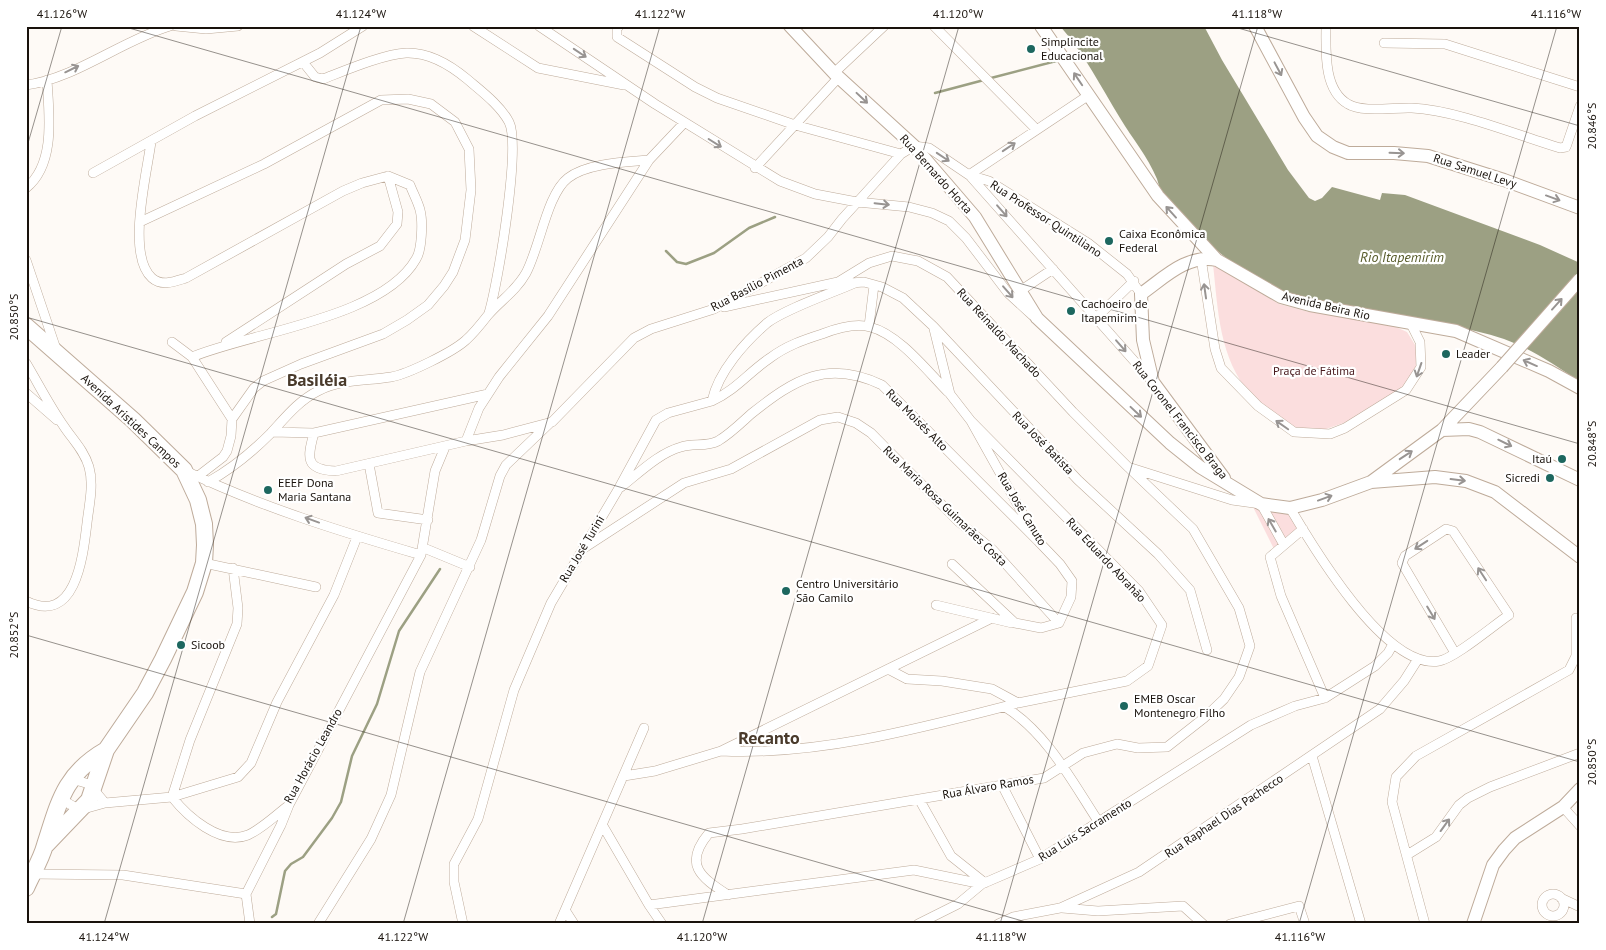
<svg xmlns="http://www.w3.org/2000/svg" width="1606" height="950" font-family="'PT Sans',sans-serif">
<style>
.green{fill:#fbdede}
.water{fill:#9ca083}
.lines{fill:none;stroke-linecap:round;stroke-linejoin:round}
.stream{stroke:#9ca083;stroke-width:2.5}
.street-casing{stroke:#beab9a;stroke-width:10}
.secondary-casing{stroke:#beab9a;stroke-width:14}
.highway-casing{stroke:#beab9a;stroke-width:18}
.street{stroke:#fff;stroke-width:9}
.secondary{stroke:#fff;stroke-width:12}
.highway{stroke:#fff;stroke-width:16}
.secondary-bridge-casing{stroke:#beab9a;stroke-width:14;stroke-linecap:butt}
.secondary-bridge{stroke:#fff;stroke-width:12}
.oneway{stroke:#989492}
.ticks{fill:none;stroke:#19120c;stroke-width:1;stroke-opacity:0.45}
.poi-dot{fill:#1d675f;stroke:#fff;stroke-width:2}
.labels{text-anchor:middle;stroke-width:4.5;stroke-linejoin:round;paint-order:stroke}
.poi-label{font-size:12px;fill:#19120c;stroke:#fff;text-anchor:start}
.street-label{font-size:12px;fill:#19120c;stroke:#fff}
.park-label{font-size:12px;fill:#481a1e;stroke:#fff}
.water-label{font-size:14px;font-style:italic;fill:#585c2b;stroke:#fff}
.district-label{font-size:18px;font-weight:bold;fill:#493a2b;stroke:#fff}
.neatline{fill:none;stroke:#19120c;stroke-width:2}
.ticks-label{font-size:12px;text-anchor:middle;fill:#19120c}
</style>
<rect width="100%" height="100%" fill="#fefaf6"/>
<path class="green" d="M1213 264 1279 304 1309 312 1337 313 1396 327 1407 332 1417 348 1416 368 1403 387 1355 419 1326 429 1293 430C1280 419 1262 408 1251 395 1219 358 1218 310 1213 264Z
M1253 507 1289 512 1299 529 1275 551Z"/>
<path class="water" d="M1060 26H1204L1222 60 1288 170 1309 198 1315 201 1322 198 1332 187 1380 200 1382 193 1405 195 1540 245 1580 263V382C1556 366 1532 349 1504 339 1420 311 1307 320 1234 264 1218 252 1171 213 1163 197 1160 191 1159 185 1157 179 1148 157 1132 138 1120 118 1101 87 1084 53 1060 26Z"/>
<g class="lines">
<path class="stream" d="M991 78 1060 60
M935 93 984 80
M666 251 677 262 686 264 714 253 749 228 775 217
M272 917 276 914 285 871 291 864 303 857 332 818 341 802 352 756 377 704 399 631 440 569"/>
<g class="street-casing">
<path id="street" d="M176 26 206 29 238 26
M473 26 538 68 624 85
M539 26 655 104 780 181 815 194 857 202 909 207 932 213 949 221 966 238 1008 293 1032 315
M619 26 617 29V37L695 87 717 98 795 125 901 154
M934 26 1036 129
M1326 26C1326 50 1323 90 1348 104 1362 113 1395 107 1412 108 1456 110 1517 135 1560 148L1566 147 1580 106
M1384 43 1445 44 1580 87
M303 62 315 77 323 79C344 71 384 54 406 53 429 52 449 64 467 79 481 91 500 105 509 122 521 146 498 283 489 313
M834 73 884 26
M26 85C72 80 123 40 170 26
M151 142C147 173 126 255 152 278 162 287 176 281 186 278L343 191 362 183 388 176
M755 168 839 77
M93 173 195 116 320 53 363 26
M969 175 1089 95
M971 177 1151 380
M26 188C56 164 49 114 47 80
M140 222 264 164 381 100 408 99 431 104 455 122 469 149 471 190 465 240 453 272 444 286 428 305 407 320 383 334 301 364 263 381 254 388 232 419
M1201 258 1215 349 1221 368 1258 406 1294 432 1330 434 1345 428 1406 390 1421 367 1420 342 1411 324
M26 260 56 349
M851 283 864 282 882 287 903 298 934 327 1078 480 1158 554 1190 590 1207 650
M1020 291 1053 269
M724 307 838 282 869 263 892 256 918 261 947 277 1073 412 1128 467 1232 500 1261 504 1284 545
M1096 318 1134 281
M869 326 874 285
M934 329 950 394 971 421 1038 541 1060 564 1072 581 1071 597 1059 623 1041 628 1015 623 952 564
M172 342 192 357 232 419 231 436 227 451 223 457 197 477
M226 342 346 264 380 246 397 224 398 212 388 176
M192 357C252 332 383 318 416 259 422 250 423 221 420 210 418 202 413 193 410 185L388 176
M26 363C38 383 49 405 63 425 72 439 84 450 89 467 94 485 89 505 87 523 83 556 76 626 26 601
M26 393 57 420
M712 401C736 390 749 372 770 358 786 346 803 340 822 334 835 329 856 323 870 327 899 334 928 372 948 392
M272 432 314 433 488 394
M314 433C307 458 305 470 336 471L466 441 503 435 552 422 634 338 651 329 714 309 806 258 828 237 842 219 901 154 914 146 929 148 969 175 989 181 1088 243 1127 274 1141 294
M466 441 479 408 499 377 548 316 649 160 684 123
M369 464 378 513 428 520
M186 471C261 507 342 532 421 555
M208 482C233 468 250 454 270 434 285 418 298 401 318 391 341 379 366 381 391 377 408 374 453 352 466 340 474 333 481 324 488 315 501 300 516 291 526 273 540 247 547 194 568 178 587 163 626 162 649 160
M621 487C639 473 659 453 681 447 693 443 707 447 718 441 730 434 741 423 751 414 795 379 827 359 882 385L1038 541
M1290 508C1313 547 1386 670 1439 661 1454 659 1494 625 1509 615L1453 531 1446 529 1405 556 1402 563 1455 653
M1303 529 1270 557 1281 596 1325 698
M424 548 470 567
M584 548 684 483 731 469 820 420 838 417 856 423 871 433 959 522 993 550 1059 623
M204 563 316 587
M936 605 1012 623
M888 669 907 679 942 681 992 689 1018 703 1127 681 1148 666 1162 625 1139 591 971 421
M1005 707C1046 732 1072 781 1098 821
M721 751C818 756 925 727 1018 703
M1312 756 1361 924
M624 776 655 771 721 751 992 618
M72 779 89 784 105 803
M1002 785 1040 859
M62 795 66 802 80 810 105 803 172 797C187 816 220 846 248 835 263 828 276 815 289 805L421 555 435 471 445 447
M172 797 238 777 251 763 277 702 334 595 357 537
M172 797 190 740 237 624 238 608 233 568
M919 799 951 856 985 883
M1563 807 1580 826
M603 826 649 905 662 924
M1407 855 1436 837 1459 805 1468 798 1490 787 1580 753
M32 874 123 875 246 894
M246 894 281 825 289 805
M246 894 250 924
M1542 905a11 11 0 1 1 22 0a11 11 0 1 1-22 0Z
M728 895C700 877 683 864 709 833L742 829 1044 778 1083 753 1117 744 1138 748 1167 747 1204 718 1224 699 1239 677 1250 646 1239 608 1193 529 1128 467
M1561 898 1580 907
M649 905 914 870 982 884 1040 859 1251 725 1295 706 1325 698 1375 666 1388 653 1393 644
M1062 908 1098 911 1183 906 1203 924
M565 910 574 924
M318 924 371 839 391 795 420 672 481 540 500 476 506 465 551 422
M463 924 454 882V864L478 819 514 690 551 603 619 488 656 420 668 413 712 401C718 372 745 342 767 323 785 309 832 293 855 283
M559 924 644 728
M918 924 958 904 982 884
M998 924 1013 917 1060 908 1139 872 1380 709 1404 681 1418 659
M1230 924 1299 906 1305 924
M1425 924 1392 802 1396 777 1416 756 1569 670 1576 656V618"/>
</g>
<g class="secondary-casing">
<path id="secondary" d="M790 26 834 73 914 146 975 217 1037 318 1170 443 1200 467 1261 504 1290 508 1322 500 1371 482 1442 430 1502 367
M1041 26 1158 196 1217 260 1281 297 1310 305 1456 331 1549 371 1580 388
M1255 26 1304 117 1317 136 1333 147 1348 153H1394L1428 156 1504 180 1580 208
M1217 260C1186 254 1164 278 1141 294L1143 340 1153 382 1224 478
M1442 430 1469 429 1480 432 1580 480
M1371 482 1435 477 1466 481 1495 492 1580 557
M1473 924 1493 865 1504 850 1515 838 1563 807 1580 789"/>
</g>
<g class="highway-casing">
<path id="highway" d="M26 326 133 420 184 470 198 500 204 524 205 545 204 563 195 592 163 659 145 693 106 750 89 800 45 846
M26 888C32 874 41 860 45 845 59 802 64 774 106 750"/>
</g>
<use href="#street" class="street"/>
<use href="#secondary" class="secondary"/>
<use href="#highway" class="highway"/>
<g class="secondary-bridge-casing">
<path id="secondary-bridge" d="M1502 367 1580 279"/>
</g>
<use href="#secondary-bridge" class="secondary-bridge"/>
</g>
<defs><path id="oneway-shaft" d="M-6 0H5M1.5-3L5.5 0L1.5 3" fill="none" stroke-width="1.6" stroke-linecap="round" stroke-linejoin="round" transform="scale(1.25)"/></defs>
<g class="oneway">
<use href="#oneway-shaft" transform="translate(580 53) rotate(34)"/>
<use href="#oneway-shaft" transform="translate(72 69) rotate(-26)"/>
<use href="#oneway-shaft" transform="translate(1278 69) rotate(62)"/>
<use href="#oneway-shaft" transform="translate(1078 79) rotate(-124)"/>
<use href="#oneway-shaft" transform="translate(862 98) rotate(43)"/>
<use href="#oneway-shaft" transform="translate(715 143) rotate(32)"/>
<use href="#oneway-shaft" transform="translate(1009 147) rotate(-34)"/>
<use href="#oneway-shaft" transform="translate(1397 153) rotate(2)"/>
<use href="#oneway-shaft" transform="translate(943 157) rotate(34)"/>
<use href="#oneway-shaft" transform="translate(1553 198) rotate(20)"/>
<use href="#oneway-shaft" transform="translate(882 204) rotate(6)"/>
<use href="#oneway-shaft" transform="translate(1002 211) rotate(49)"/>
<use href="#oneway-shaft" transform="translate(1171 212) rotate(-132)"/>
<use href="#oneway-shaft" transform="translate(1205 291) rotate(-98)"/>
<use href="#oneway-shaft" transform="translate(1008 292) rotate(49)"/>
<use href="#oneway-shaft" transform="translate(1557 304) rotate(-48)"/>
<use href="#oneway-shaft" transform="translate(1121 346) rotate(49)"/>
<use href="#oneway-shaft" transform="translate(1530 363) rotate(-156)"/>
<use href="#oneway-shaft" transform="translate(1419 370) rotate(109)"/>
<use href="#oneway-shaft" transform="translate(1136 412) rotate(43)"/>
<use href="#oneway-shaft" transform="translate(1282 425) rotate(-145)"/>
<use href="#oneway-shaft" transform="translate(1505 443) rotate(26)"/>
<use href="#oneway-shaft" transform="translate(1406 455) rotate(-33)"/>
<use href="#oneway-shaft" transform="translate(1458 480) rotate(7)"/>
<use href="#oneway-shaft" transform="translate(1325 498) rotate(-20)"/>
<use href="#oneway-shaft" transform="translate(312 520) rotate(-160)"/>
<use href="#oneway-shaft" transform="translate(1272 525) rotate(-120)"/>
<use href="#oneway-shaft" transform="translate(1421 545) rotate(147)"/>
<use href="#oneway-shaft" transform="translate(1482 574) rotate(-123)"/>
<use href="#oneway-shaft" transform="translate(1431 613) rotate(59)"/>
<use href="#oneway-shaft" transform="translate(1445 825) rotate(-54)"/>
</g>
<path class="ticks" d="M122 26 1580 444M1231 26 1580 126M26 150 62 26M26 317 1580 762M26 635 1033 924M104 924 361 26M403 924 660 26M702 924 959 26M1000 924 1258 26M1299 924 1557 26"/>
<g class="poi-dot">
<circle cx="1031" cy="49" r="5"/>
<circle cx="1109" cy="241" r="5"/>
<circle cx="1071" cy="311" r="5"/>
<circle cx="1446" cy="354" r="5"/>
<circle cx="1562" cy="459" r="5"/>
<circle cx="1550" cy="478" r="5"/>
<circle cx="268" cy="490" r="5"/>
<circle cx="786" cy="591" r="5"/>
<circle cx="181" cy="645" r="5"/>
<circle cx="1124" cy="706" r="5"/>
</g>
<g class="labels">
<g class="poi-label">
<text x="1041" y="46">Simplincite<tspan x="1041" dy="14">Educacional</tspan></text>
<text x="1119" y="238">Caixa Econômica<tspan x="1119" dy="14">Federal</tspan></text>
<text x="1081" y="308">Cachoeiro de<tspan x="1081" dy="14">Itapemirim</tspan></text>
<text x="1456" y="358">Leader</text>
<text x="1552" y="463" text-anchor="end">Itaú</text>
<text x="1540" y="482" text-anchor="end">Sicredi</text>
<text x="278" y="487">EEEF Dona<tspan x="278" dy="14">Maria Santana</tspan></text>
<text x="796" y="588">Centro Universitário<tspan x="796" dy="14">São Camilo</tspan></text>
<text x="191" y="649">Sicoob</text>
<text x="1134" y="703">EMEB Oscar<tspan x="1134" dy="14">Montenegro Filho</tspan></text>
</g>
<g class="street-label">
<text transform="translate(1475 171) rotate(18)" y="4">Rua Samuel Levy</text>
<text transform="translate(936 174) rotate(48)" y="4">Rua Bernardo Horta</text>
<text transform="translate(1046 219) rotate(33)" y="4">Rua Professor Quintiliano</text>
<text transform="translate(757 284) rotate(-28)" y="4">Rua Basílio Pimenta</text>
<text transform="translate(1326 306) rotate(13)" y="4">Avenida Beira Rio</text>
<text transform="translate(999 333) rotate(47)" y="4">Rua Reinaldo Machado</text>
<text transform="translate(917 420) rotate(45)" y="4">Rua Moisés Alto</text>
<text transform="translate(1180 420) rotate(52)" y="4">Rua Coronel Francisco Braga</text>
<text transform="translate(131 421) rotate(43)" y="4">Avenida Aristides Campos</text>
<text transform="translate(1043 443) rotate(46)" y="4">Rua José Batista</text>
<text transform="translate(945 506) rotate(44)" y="4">Rua Maria Rosa Guimarães Costa</text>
<text transform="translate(1022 509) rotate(59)" y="4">Rua José Canuto</text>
<text transform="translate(582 549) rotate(-59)" y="4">Rua José Turini</text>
<text transform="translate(1106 560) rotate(47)" y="4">Rua Eduardo Abrahão</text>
<text transform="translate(313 756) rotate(-61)" y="4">Rua Horácio Leandro</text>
<text transform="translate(988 787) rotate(-10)" y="4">Rua Álvaro Ramos</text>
<text transform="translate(1224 816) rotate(-34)" y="4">Rua Raphael Dias Pachecco</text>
<text transform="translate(1085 830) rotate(-32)" y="4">Rua Luís Sacramento</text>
</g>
<g class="park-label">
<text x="1314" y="375">Praça de Fátima</text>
</g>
<g class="water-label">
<text x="1402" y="262">Rio Itapemirim</text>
</g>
<g class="district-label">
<text x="317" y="386">Basiléia</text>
<text x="769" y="744">Recanto</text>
</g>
</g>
<rect width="1606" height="950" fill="none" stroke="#ffffff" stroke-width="55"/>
<rect x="28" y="28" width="1550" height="894" class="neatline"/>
<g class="ticks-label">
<text x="62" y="18">41.126°W</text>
<text x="361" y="18">41.124°W</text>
<text x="660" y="18">41.122°W</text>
<text x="958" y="18">41.120°W</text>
<text x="1257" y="18">41.118°W</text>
<text x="1556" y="18">41.116°W</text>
<text transform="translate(1592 126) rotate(-90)" y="4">20.846°S</text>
<text transform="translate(14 317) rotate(-90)" y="4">20.850°S</text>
<text transform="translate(1592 444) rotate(-90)" y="4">20.848°S</text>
<text transform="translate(14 635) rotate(-90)" y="4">20.852°S</text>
<text transform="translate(1592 762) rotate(-90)" y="4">20.850°S</text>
<text x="104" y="941">41.124°W</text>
<text x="403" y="941">41.122°W</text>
<text x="702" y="941">41.120°W</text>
<text x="1001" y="941">41.118°W</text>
<text x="1300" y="941">41.116°W</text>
</g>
</svg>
